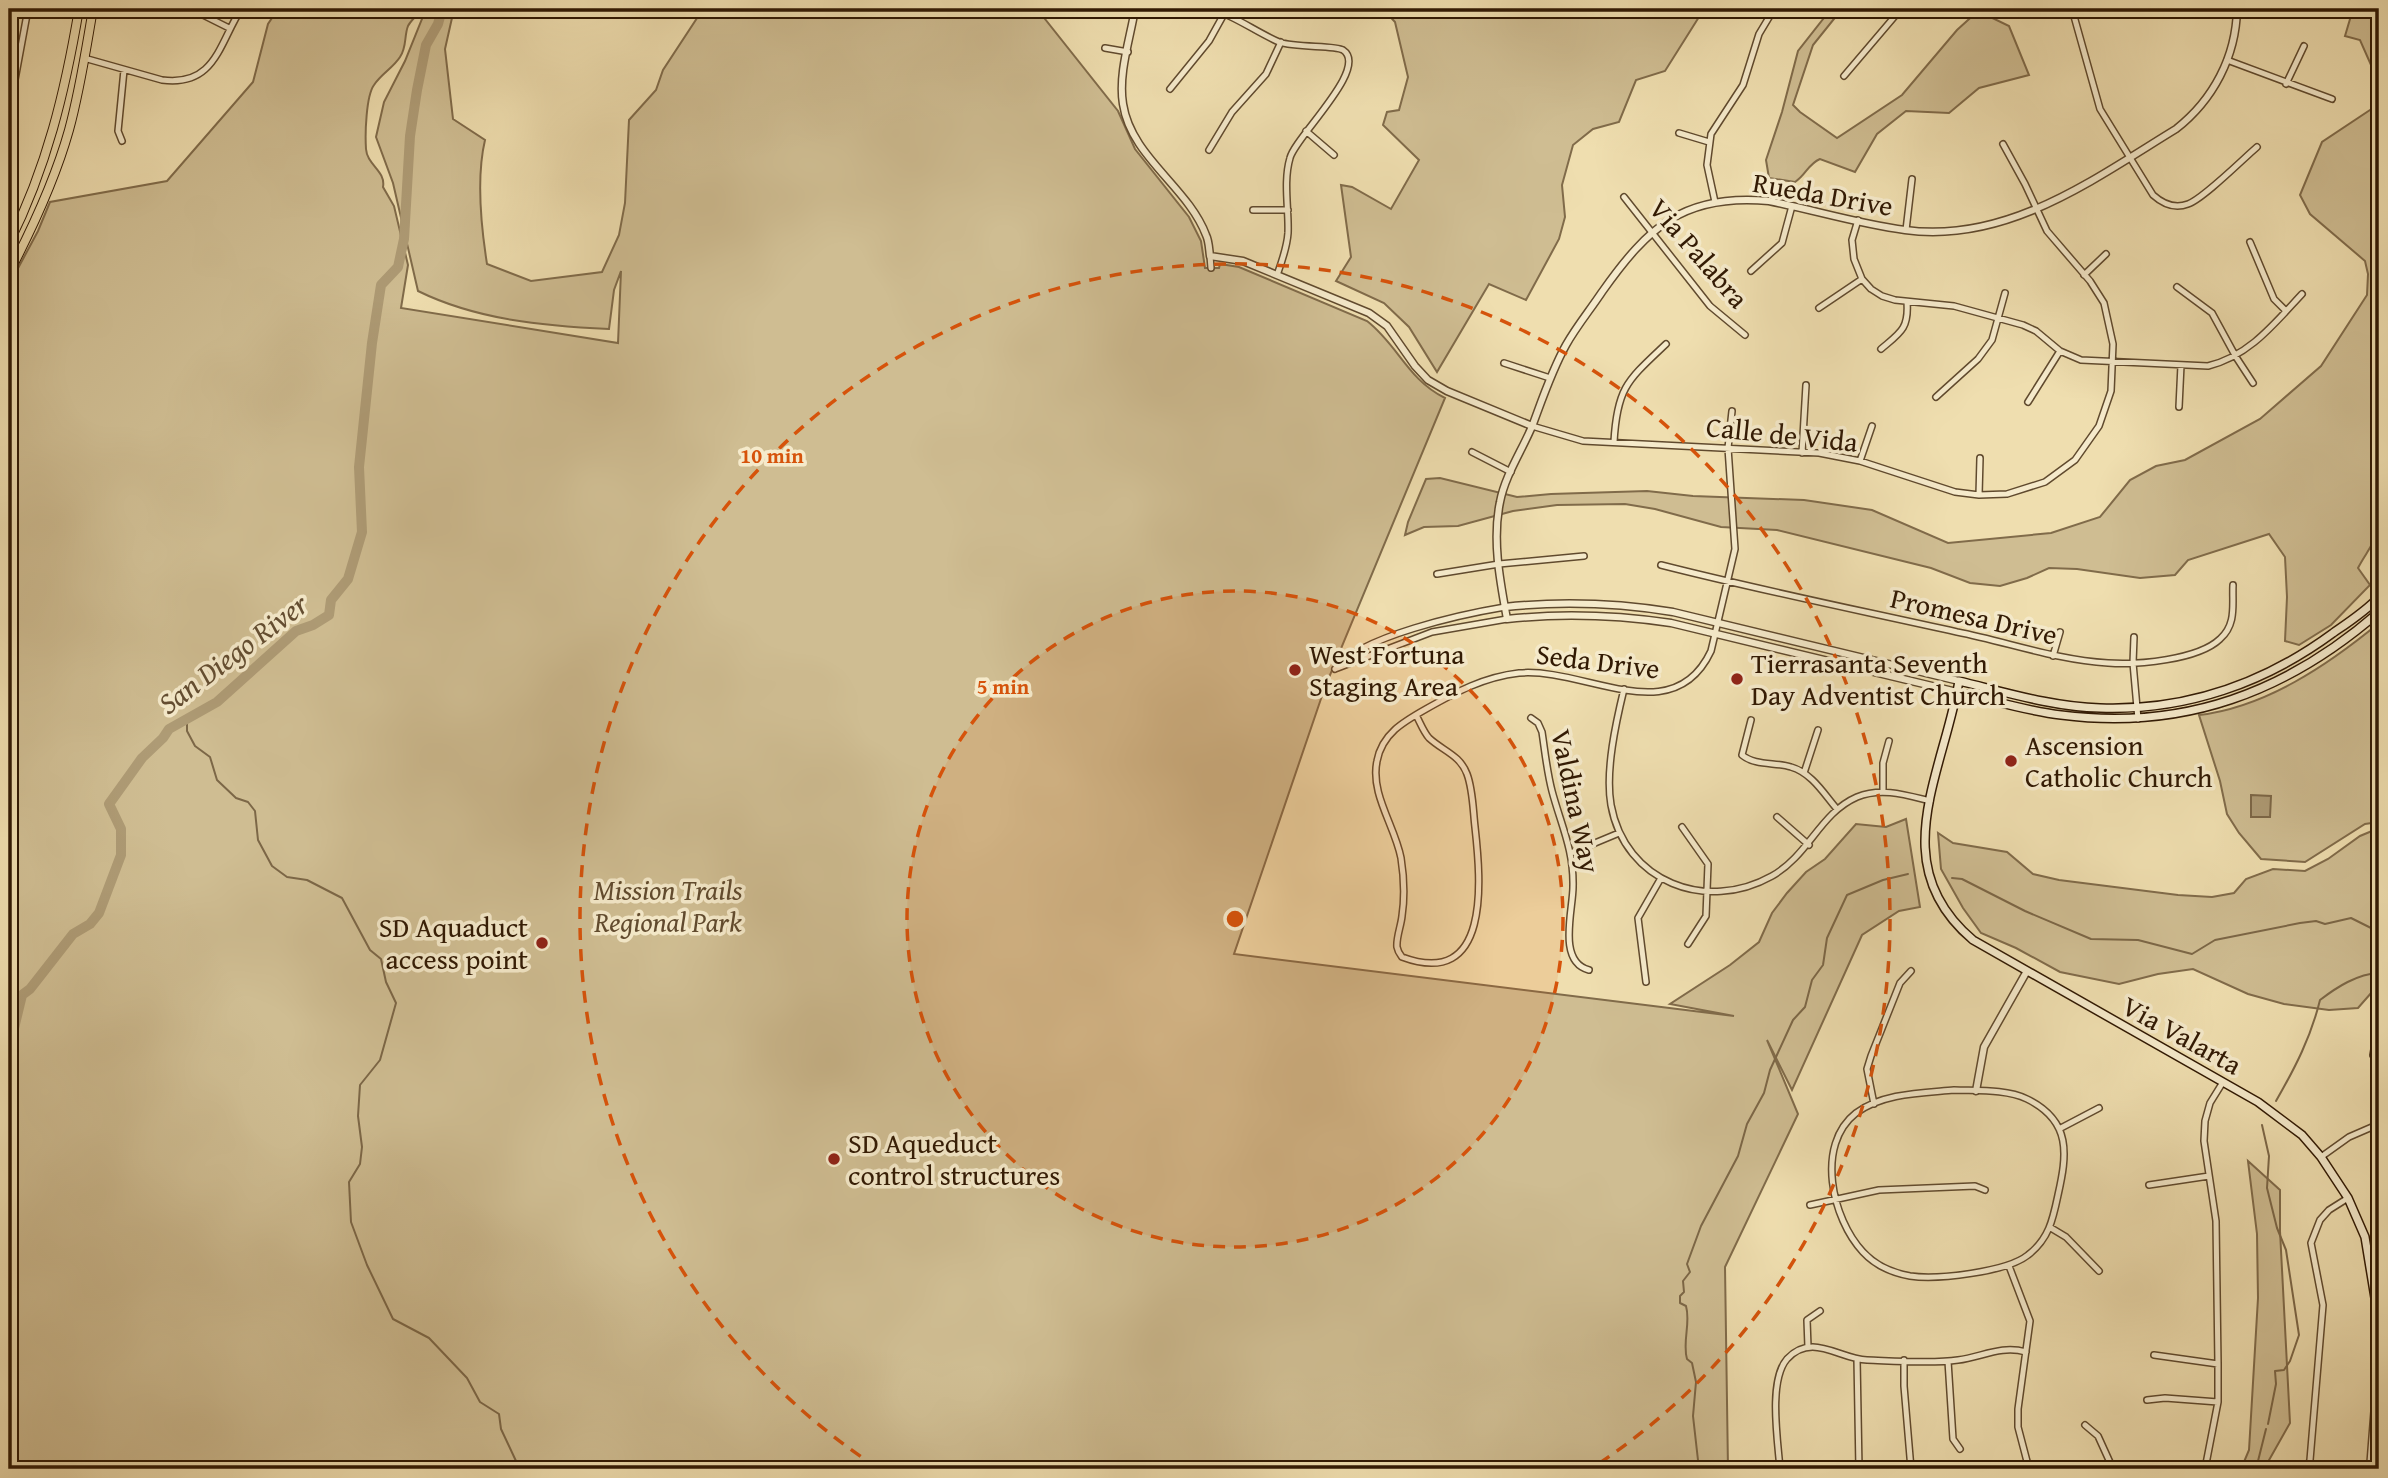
<svg xmlns="http://www.w3.org/2000/svg" width="2388" height="1478" font-family="'Gentium Book Plus',serif">
<style>
.green{fill:#cfbd92;stroke:#806b4a;stroke-width:2}
.water{fill:#ae9b75;stroke:#7c6747;stroke-width:2}
.lines{fill:none;stroke-linecap:round;stroke-linejoin:round}
.stream{stroke:#7c6747;stroke-width:2}
.river{stroke:#ae9b75;stroke-width:10}
.minor-casing{stroke:#604a2e;stroke-width:8}
.tertiary-casing{stroke:#604a2e;stroke-width:9}
.secondary-casing{stroke:#311903;stroke-width:10}
.primary-casing{stroke:#311903;stroke-width:10}
.minor{stroke:#f5eacb;stroke-width:5}
.tertiary{stroke:#f5eacb;stroke-width:6}
.secondary{stroke:#f5eacb;stroke-width:7}
.primary{stroke:#efdeaf;stroke-width:8}
.ring{fill:none;stroke:#d6530b;stroke-width:3.5;stroke-dasharray:12 9}
.poi-dot{fill:#8f2418;stroke:#f5eacb;stroke-width:2.5}
.labels{text-anchor:middle;stroke-width:7;stroke-linejoin:round;paint-order:stroke}
.street-label{font-size:28px;fill:#311903;stroke:#f5eacb}
.poi-label{font-size:28px;fill:#311903;stroke:#f5eacb;text-anchor:start}
.park-label{font-size:28px;font-style:italic;fill:#604a2e;stroke:#f5eacb}
.water-label{font-size:30px;font-style:italic;fill:#634d31;stroke:#f5eacb}
.centre{fill:#d6530b;stroke:#f5eacb;stroke-width:3.5}
.ring-label{font-size:21px;text-anchor:middle;font-weight:bold;fill:#d6530b;stroke:#f5eacb;stroke-width:7;stroke-linejoin:round;paint-order:stroke}
</style>
<rect width="100%" height="100%" fill="#efdeaf"/>
<filter id="stains"><feTurbulence type="fractalNoise" baseFrequency=".00286" numOctaves="4"/><feColorMatrix values="0 0 0 0 .2 0 0 0 0 .09 0 0 0 0 .02 0 0 0 .5 -.17"/></filter>
<radialGradient id="worn" r=".72"><stop offset=".6" stop-color="#630" stop-opacity="0"/><stop offset="1" stop-color="#630" stop-opacity=".3"/></radialGradient>
<path class="green" d="M278 9H421C418 15 411 20 408 26 404 36 407 47 400 57 393 68 381 74 374 85 366 96 365 134 366 149 367 165 386 171 383 187L394 206 408 265 401 308 618 343 621 271 614 290 609 329C544 326 477 320 418 291L393 183 376 137 384 102 405 61 426 9H454L445 49 453 119 485 140C476 178 481 226 487 264L531 281 602 272 619 235 625 203 629 120 656 90 663 70 703 9H1037L1118 111 1135 149 1189 217 1201 241 1205 268H1219L1220 264 1239 267 1367 321C1398 345 1408 380 1445 398L1325 687 1234 954 1734 1016 1670 1004 1730 965 1759 942 1772 913 1787 893 1806 872 1825 859 1856 824 1886 827 1906 819 1920 907 1899 911 1862 935 1792 1090 1767 1040 1798 1114 1725 1267 1728 1469H9V285L38 231 50 202 167 181 253 82 268 24Z
M1383 9H1704L1665 71 1636 80 1619 122 1593 129 1573 145 1562 185 1565 217 1559 239 1526 300 1489 284 1437 372 1409 327 1384 303 1336 281 1351 257 1341 185 1352 187 1391 209 1419 160 1383 125 1387 112 1399 110 1408 77 1395 22Z
M1831 9H1842L1813 45 1793 105 1800 112 1837 138 1902 95 1957 30 1978 11 2009 26 2029 75 1979 88 1949 113 1906 111 1877 134 1855 172 1820 159C1808 164 1806 175 1795 182L1769 178 1766 160 1782 112 1798 51Z
M2353 9H2379V527C2376 542 2365 554 2358 568L2370 585 2331 625 2299 645 2285 641 2287 597 2285 557 2269 534 2188 560 2175 575 2140 578 2077 569 2049 568 2027 578 2000 586 1970 583 1931 568 1777 530 1721 527 1655 509 1625 504 1557 505 1513 511 1458 526 1424 527 1405 535 1408 522 1426 479 1440 478 1517 497 1551 494 1647 491 1693 496 1804 500 1872 510 1948 543 2051 533 2100 517 2130 480 2156 466 2185 460 2260 419 2321 366 2367 295 2368 274 2365 261 2310 214 2300 195 2322 142 2376 106 2379 83 2360 40 2345 36Z
M2379 623V822L2365 824 2305 862 2261 859 2239 833 2227 814 2220 781 2199 715C2266 707 2328 665 2379 623Z
M2379 828V984L2358 1008 2329 1010 2284 1004 2248 994 2193 969 2158 974 2119 984 2060 972 2016 948 1981 933 1963 908 1941 869 1938 833 1953 843 2007 852 2033 874 2059 880 2178 895 2212 897 2234 893 2246 879 2273 869 2305 871 2328 859 2360 836Z
M2248 1161 2280 1190V1231L2290 1423 2264 1469H2241L2249 1450 2258 1298 2257 1234Z"/>
<path class="water" d="M2251 795 2271 796 2270 817H2251Z"/>
<g class="lines">
<path class="stream" d="M187 720V731L195 746 210 757 217 780 236 798 248 802 255 811 258 840 272 866 287 877 307 880 342 898 370 950 381 959 386 982 396 1003 380 1060 360 1085 358 1116 362 1147 360 1164 349 1182 351 1222 367 1265 393 1319 429 1338 467 1378 480 1402 499 1414 501 1429 516 1461 512 1469
M1952 878 1962 879 2025 911 2091 939 2138 940 2192 954 2215 940 2300 923 2316 921 2325 924 2351 918 2379 932
M9 994 13 997 22 995
M2276 1101C2295 1068 2311 1037 2320 1000 2337 987 2357 974 2379 973
M2262 1125 2269 1156 2267 1188 2277 1228 2286 1250 2299 1335 2290 1361 2284 1370 2275 1371 2276 1384 2268 1424
M1699 1469 1693 1416 1696 1382 1692 1363 1687 1359C1682 1342 1691 1323 1686 1306L1680 1303V1296L1684 1292 1683 1281 1690 1272 1687 1264 1701 1226 1738 1156 1747 1124 1764 1093 1770 1070 1793 1020 1805 1007 1812 980 1823 965 1827 938 1847 895 1883 880 1908 874
M2256 1469 2266 1429"/>
<path class="river" d="M9 1049 22 995 30 989 73 934 90 924 99 913 121 855V829L109 804 142 758 163 738 169 729 217 702 296 631 313 625 329 615 331 600 348 579 362 532 359 467 372 343 381 285 398 267 404 239 410 136 417 90 426 45 438 24 442 9
M9 1091V1095"/>
<g class="minor-casing">
<path id="minor" d="M191 9 229 28
M1212 9C1235 16 1256 32 1279 42 1296 48 1335 45 1343 50 1370 68 1295 137 1290 158 1283 182 1289 209 1288 233 1287 248 1282 261 1277 275
M2072 9 2100 109 2153 195C2163 204 2175 209 2188 204 2203 199 2243 159 2257 147
M1105 48 1128 52
M84 58 162 80C215 87 219 44 241 9
M2227 60 2332 99
M1844 76 1901 9
M2286 84 2304 46
M1170 89 1209 41 1224 14
M9 112 28 9
M1306 131 1334 155
M1679 133 1709 142
M122 141 118 131 124 70
M1209 150 1232 112 1266 74 1281 42
M1624 197 1710 306 1745 335
M1715 202 1707 165 1711 134 1743 85 1759 34 1774 9
M1253 210H1288
M1858 220 1852 240 1854 259 1862 279 1871 289 1882 296 1895 300 1954 306 2023 325 2036 331 2060 351 2081 360 2208 366C2249 356 2274 324 2302 294
M1906 230 1912 179
M2250 242 2274 299 2286 311
M1210 256 1211 268
M1751 271 1782 243 1792 206
M2084 275 2106 254
M2177 287 2212 313 2236 357 2253 383
M1819 308 1862 279
M1881 349C1900 333 1909 329 1907 302
M1504 363 1550 378
M1936 397 1978 359 1992 340 2005 293
M2028 402 2060 351
M2179 407 2181 365
M1532 426 1583 441 1819 453 1860 461 1955 492 1979 495 2007 494 2045 482 2075 460 2099 426 2111 391 2113 344 2104 303 2090 281 2047 231 2025 184 2003 144
M1614 442C1617 387 1628 380 1666 344
M1472 452 1511 472
M1802 453 1806 385
M1860 461 1872 426
M1979 495 1980 458
M1661 565C1759 590 1858 610 1957 632 2008 642 2056 660 2108 663 2137 665 2198 660 2220 639 2237 624 2232 604 2233 585
M1437 574 1499 564 1584 556
M2134 637 2133 663 2138 719
M2053 656 2060 632
M1335 669C1361 636 1463 614 1505 607
M1335 669 1432 632 1507 619
M1624 689C1616 722 1605 771 1611 805 1625 882 1706 913 1772 876 1809 855 1820 813 1857 797 1882 787 1906 795 1930 801
M1416 715C1420 722 1423 731 1429 738 1443 751 1460 755 1467 774 1473 790 1473 810 1475 827 1481 881 1491 990 1402 957 1399 953 1398 952 1397 947 1396 938 1401 926 1402 916 1405 896 1404 877 1401 858 1395 826 1370 794 1377 761 1382 734 1403 722 1426 709 1456 692 1484 677 1519 673 1585 667 1673 732 1711 651L1735 549 1728 448 1732 411
M1531 718 1538 723 1542 732C1545 752 1547 772 1552 791 1561 825 1574 850 1573 887 1573 910 1557 962 1589 970
M1751 720 1742 755C1755 766 1776 762 1791 767 1812 773 1824 794 1837 809
M1804 773 1818 730
M1883 792V763L1889 741
M1777 817 1809 845
M1682 827 1708 864 1706 916 1688 944
M1571 853 1619 833
M1646 982 1638 918 1661 878
M2373 1055 2375 1044 2379 1039
M1954 1090C1977 1091 2006 1089 2027 1099 2072 1121 2067 1155 2058 1195 2053 1219 2049 1239 2028 1255 2007 1272 1937 1280 1910 1276 1893 1273 1875 1265 1863 1252 1832 1219 1815 1145 1856 1113 1883 1093 1922 1093 1954 1090Z
M1874 1104 1867 1069 1871 1056 1900 983 1911 971
M2059 1129 2099 1108
M2321 1157 2349 1137 2379 1124
M2149 1185 2209 1176
M1810 1205 1879 1190 1975 1186 1985 1190
M2051 1228 2066 1237 2099 1271
M2009 1266 2030 1321 2018 1409V1427L2029 1469
M1808 1347 1807 1320 1820 1311
M2154 1355 2218 1364
M1857 1359 1859 1469
M1904 1360V1386L1911 1469
M1948 1361 1953 1439 1960 1449
M2147 1400 2165 1398 2218 1402
M2085 1425 2098 1436 2113 1469
M1780 1469C1778 1442 1768 1381 1787 1359 1812 1332 1839 1359 1867 1360 1894 1361 1933 1364 1958 1360 1982 1357 2001 1345 2026 1352
M2205 1469 2218 1402V1364L2216 1221 2204 1141 2205 1121 2210 1103 2223 1082
M2307 1469 2310 1460 2323 1305 2311 1243 2320 1220 2329 1210 2348 1198"/>
</g>
<g class="tertiary-casing">
<path id="tertiary" d="M1135 9C1130 39 1118 74 1123 104 1131 157 1188 187 1206 235 1209 241 1209 249 1210 256L1243 261 1369 313 1387 326 1415 366 1428 380 1447 391 1532 426
M1505 607C1561 601 1617 603 1673 612L1959 681
M1957 692 1671 623C1616 615 1562 613 1507 619 1500 581 1492 540 1500 502 1505 475 1523 449 1533 424 1543 397 1552 370 1566 345 1576 327 1590 310 1602 292 1648 227 1684 193 1769 201 1814 210 1859 224 1905 230 2007 244 2094 179 2176 129 2213 100 2236 57 2237 9
M1976 1091 1984 1047 2027 971
M2370 1469 2375 1405"/>
</g>
<g class="secondary-casing">
<path id="secondary" d="M2379 597C2366 611 2349 622 2333 633 2265 683 2186 711 2100 708 2053 707 2005 692 1959 681 1943 774 1884 865 1973 940L2258 1102 2302 1135 2321 1157 2348 1198 2365 1237 2375 1298V1405H2379
M1957 692C1992 700 2026 711 2061 715 2184 731 2287 692 2379 612"/>
</g>
<g class="primary-casing">
<path id="primary" d="M9 243C47 167 65 92 79 9
M9 273C33 227 55 180 69 130 80 90 86 49 93 9"/>
</g>
<use href="#minor" class="minor"/>
<use href="#tertiary" class="tertiary"/>
<use href="#secondary" class="secondary"/>
<use href="#primary" class="primary"/>
</g>
<circle cx="1235" cy="919" r="328" fill="#d6530b" fill-opacity=".12"/>
<g class="ring">
<circle cx="1235" cy="919" r="328"/>
<path d="M878 1468A655 655 0 1 1 1592 1468"/>
</g>
<g class="poi-dot">
<circle cx="1295" cy="670" r="7"/>
<circle cx="1737" cy="679" r="7"/>
<circle cx="2011" cy="761" r="7"/>
<circle cx="542" cy="943" r="7"/>
<circle cx="834" cy="1159" r="7"/>
</g>
<g class="labels">
<g class="street-label">
<text transform="translate(1823 194) rotate(10)" y="10">Rueda Drive</text>
<text transform="translate(1699 253) rotate(49)" y="10">Via Palabra</text>
<text transform="translate(1782 434) rotate(6)" y="10">Calle de Vida</text>
<text transform="translate(1974 616) rotate(13)" y="10">Promesa Drive</text>
<text transform="translate(1598 661) rotate(7)" y="10">Seda Drive</text>
<text transform="translate(1576 801) rotate(78)" y="10">Valdina Way</text>
<text transform="translate(2182 1035) rotate(29)" y="10">Via Valarta</text>
</g>
<g class="poi-label">
<text x="1309" y="664">West Fortuna<tspan x="1309" dy="32">Staging Area</tspan></text>
<text x="1751" y="673">Tierrasanta Seventh<tspan x="1751" dy="32">Day Adventist Church</tspan></text>
<text x="2025" y="755">Ascension<tspan x="2025" dy="32">Catholic Church</tspan></text>
<text x="528" y="937" text-anchor="end">SD Aquaduct<tspan x="528" dy="32">access point</tspan></text>
<text x="848" y="1153">SD Aqueduct<tspan x="848" dy="32">control structures</tspan></text>
</g>
<g class="park-label">
<text x="668" y="900">Mission Trails<tspan x="668" dy="32">Regional Park</tspan></text>
</g>
<g class="water-label">
<text transform="translate(233 654) rotate(-37)" y="10">San Diego River</text>
</g>
</g>
<circle cx="1235" cy="919" r="10" class="centre"/>
<g class="ring-label">
<text x="772" y="463">10 min</text>
<text x="1003" y="694">5 min</text>
</g>
<rect width="2388" height="1478" fill="none" stroke="#efdeaf" stroke-width="35"/>
<rect x="10" y="10" width="2367" height="1457" fill="none" stroke="#311903" stroke-width="3.5"/>
<rect x="18" y="18" width="2353" height="1443" fill="none" stroke="#311903" stroke-width="2"/>
<rect width="100%" height="100%" filter="url(#stains)"/>
<rect width="100%" height="100%" fill="url(#worn)"/>
</svg>
